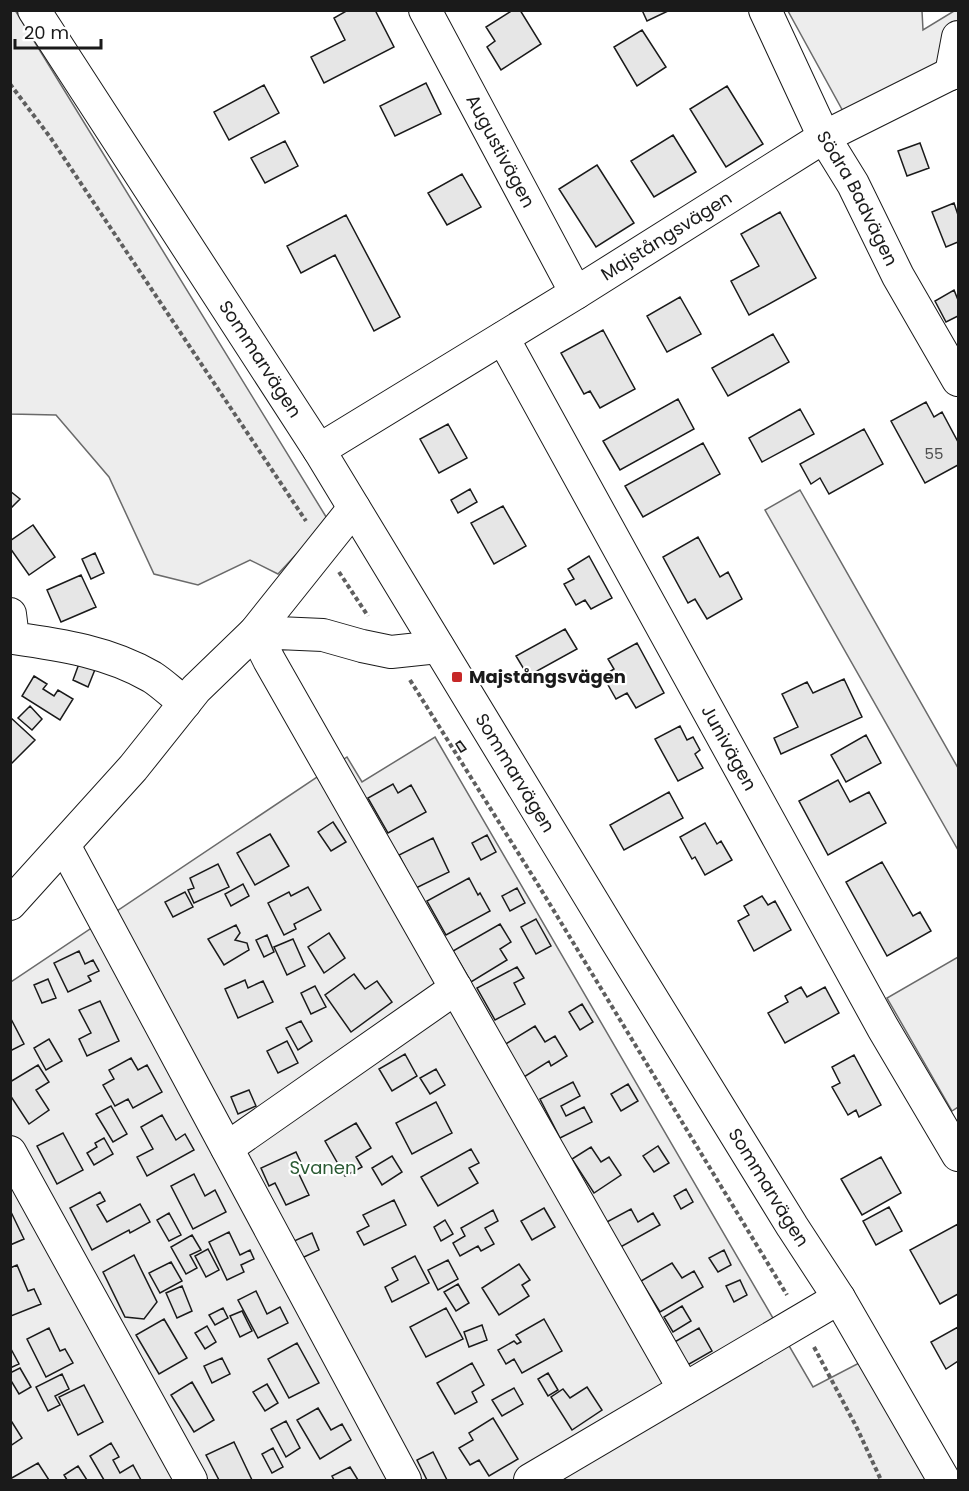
<svg xmlns="http://www.w3.org/2000/svg" width="969" height="1491" font-family="Poppins,sans-serif">
<style>
.built{fill:#ededed;stroke:#6a6a6a;stroke-width:1.5}
.building{fill:#e6e6e6;stroke:#1a1a1a;stroke-width:1.5}
.lines{fill:none;stroke-linecap:round;stroke-linejoin:round}
.minor-casing{stroke:#1a1a1a;stroke-width:34}
.path{stroke:#5f5f5f;stroke-width:4;stroke-dasharray:4.5 3;stroke-linecap:butt}
.minor{stroke:#fff;stroke-width:32}
.poi-dot{fill:#c62828;stroke:#fff;stroke-width:2}
.labels{text-anchor:middle;stroke-width:4.5;stroke-linejoin:round;paint-order:stroke}
.number-label{font-size:15px;fill:#4d4d4d}
.street-label{font-size:18px;fill:#1a1a1a;stroke:#fff}
.poi-label{font-size:18px;font-weight:bold;fill:#1a1a1a;stroke:#fff;text-anchor:start}
.park-label{font-size:18px;fill:#2b5a34;stroke:#fff}
</style>
<rect width="100%" height="100%" fill="#fff"/>
<path class="built" d="M15 10 328 520 278 574 250 560 198 585 154 574 109 477 56 415 11 414 10 11Z
M788 11H922L923 30 954 11H958V53L844 113Z
M800 490 958 768V850L765 510Z
M435 737 813 1387 861 1362 929 1480H11V982L347 757 362 782Z
M958 957V1107L952 1111 887 998Z"/>
<path class="building" d="M348 10H375L394 47 324 83 311 57 345 40 334 18Z
M513 10H520L541 44 501 70 487 47 495 41 486 27Z
M642 10H668V11L647 21Z
M642 30 666 67 637 86 614 47Z
M426 83 441 114 395 136 380 106Z
M264 85 279 113 229 140 214 112Z
M727 86 763 144 726 167 690 109Z
M673 135 696 172 654 197 631 161Z
M285 141 298 166 265 183 251 158Z
M920 143 929 168 907 176 898 151Z
M597 165 634 223 596 247 559 189Z
M462 174 481 207 447 225 428 193Z
M954 203 958 215V242L946 247 932 212Z
M780 212 816 278 749 315 731 281 759 266 741 234Z
M346 215 400 317 374 331 335 255 301 273 287 246Z
M954 290 958 300V316L946 322 935 301Z
M680 297 701 334 667 352 647 316Z
M603 330 635 389 600 408 590 391 584 394 561 353Z
M773 334 789 362 728 396 712 368Z
M678 399 694 429 620 470 603 441Z
M926 402 934 417 942 412 958 442V465L925 483 891 421Z
M800 409 814 434 762 462 749 438Z
M448 424 467 458 439 473 420 439Z
M864 429 883 464 829 494 820 478 811 484 800 464Z
M703 443 720 474 643 517 625 486Z
M470 489 477 502 458 513 451 500Z
M10 491 20 499 10 509Z
M503 506 526 546 494 564 471 523Z
M33 525 55 557 29 575 10 548V541Z
M698 537 720 577 728 572 742 599 707 619 695 599 688 603 663 557Z
M95 553 104 573 91 579 82 559Z
M589 556 612 598 591 609 585 600 576 605 564 584 574 579 568 569Z
M81 575 96 607 61 622 47 590Z
M565 629 577 649 528 676 516 656Z
M637 643 664 693 636 708 627 693 616 699 603 676 614 669 608 659Z
M80 661 96 667 88 687 73 680Z
M34 676 47 684 43 689 54 696 58 690 73 699 60 720 22 696Z
M844 679 862 717 781 754 774 738 798 727 782 694 807 682 813 693Z
M30 706 42 719 32 730 18 718Z
M10 717 35 740 12 763 10 761Z
M680 726 687 740 693 737 700 750 695 754 703 768 678 781 655 739Z
M866 735 881 763 846 782 831 755Z
M460 741 466 749 461 752 456 744Z
M838 780 850 802 869 792 886 823 828 855 799 801Z
M393 784 398 793 411 785 426 812 388 833 368 798Z
M669 792 683 818 624 850 610 825Z
M333 822 346 842 331 851 318 832Z
M705 823 717 844 721 841 732 860 705 875 695 857 692 859 680 837Z
M270 834 289 866 255 885 237 853Z
M487 835 496 852 481 860 472 843Z
M433 838 449 872 416 888 399 855Z
M882 862 913 916 920 912 931 931 887 956 846 882Z
M218 864 229 887 194 903 188 890 194 888 190 878Z
M469 878 478 895 480 893 490 911 446 935 427 901Z
M243 884 249 896 231 906 225 894Z
M308 887 321 910 294 924 296 929 284 935 268 903 289 892 291 896Z
M517 888 525 903 510 911 502 896Z
M185 892 193 907 173 917 165 902Z
M762 896 768 905 775 901 791 930 754 951 738 921 749 915 744 906Z
M536 919 551 946 536 954 521 927Z
M500 924 511 942 500 949 507 960 471 982 453 951Z
M236 925 240 933 235 940 247 943 249 950 224 965 208 939Z
M329 933 345 958 324 973 308 947Z
M267 935 274 952 264 957 256 940Z
M293 939 305 966 287 975 274 947Z
M79 951 85 964 93 960 99 971 88 976 91 981 68 992 54 963Z
M517 967 524 978 514 983 525 1004 495 1020 477 988Z
M354 974 365 989 377 981 392 1002 351 1032 325 995Z
M48 979 56 998 42 1003 34 985Z
M245 980 248 988 263 981 273 1002 238 1018 225 989Z
M315 986 326 1007 311 1014 301 993Z
M801 987 807 997 825 987 839 1013 785 1043 768 1013 788 1002 785 996Z
M100 1001 119 1041 87 1056 79 1039 91 1033 79 1010Z
M582 1004 593 1022 580 1030 569 1012Z
M10 1017 24 1044 10 1051Z
M301 1021 312 1041 298 1050 286 1028Z
M535 1026 545 1042 555 1036 567 1056 551 1066 549 1061 524 1077 504 1045Z
M49 1039 62 1061 46 1070 34 1048Z
M287 1041 298 1063 278 1073 267 1051Z
M405 1054 417 1076 392 1091 379 1069Z
M854 1055 881 1105 859 1117 856 1110 848 1115 832 1087 840 1083 832 1067Z
M131 1058 138 1070 147 1065 162 1092 133 1108 128 1099 115 1106 103 1085 114 1079 109 1070Z
M38 1065 49 1082 36 1090 49 1110 29 1124 10 1095V1082Z
M436 1069 445 1085 430 1094 420 1078Z
M573 1082 580 1096 561 1106 566 1116 584 1107 592 1122 560 1138 540 1099Z
M628 1084 638 1101 621 1111 611 1094Z
M249 1090 256 1106 238 1114 231 1097Z
M436 1102 452 1133 412 1154 396 1123Z
M111 1106 127 1134 113 1142 96 1114Z
M162 1115 176 1140 185 1134 194 1150 147 1176 137 1157 153 1149 141 1127Z
M356 1123 371 1148 356 1157 362 1167 345 1176 325 1141Z
M63 1133 83 1170 57 1184 37 1146Z
M104 1138 113 1154 94 1165 87 1153 97 1147 95 1143Z
M658 1146 669 1163 654 1172 643 1156Z
M591 1147 601 1162 609 1157 621 1175 594 1193 572 1159Z
M471 1149 479 1163 469 1168 478 1183 438 1206 421 1177Z
M296 1152 303 1167 297 1170 309 1195 286 1205 275 1183 269 1186 261 1168Z
M392 1156 402 1172 382 1185 372 1168Z
M881 1157 901 1193 862 1215 841 1179Z
M194 1174 205 1196 215 1190 226 1212 193 1229 171 1186Z
M686 1189 693 1202 681 1209 674 1196Z
M100 1192 105 1201 97 1205 107 1222 140 1204 150 1222 130 1233 129 1230 92 1250 70 1208Z
M394 1200 406 1225 364 1245 357 1232 369 1226 363 1215Z
M889 1207 902 1231 876 1245 863 1221Z
M544 1208 555 1227 532 1240 521 1221Z
M631 1209 638 1222 653 1213 660 1225 617 1249 603 1224Z
M493 1210 498 1221 485 1228 494 1244 481 1251 478 1246 460 1256 453 1243 465 1236 461 1228Z
M11 1212 24 1239 10 1245V1212Z
M169 1213 181 1235 169 1241 157 1220Z
M445 1220 453 1234 441 1241 434 1227Z
M958 1224V1294L940 1304 910 1250Z
M229 1232 240 1255 250 1250 254 1259 241 1265 244 1272 227 1280 209 1242Z
M312 1233 319 1250 302 1258 294 1241Z
M192 1235 201 1250 190 1255 197 1268 186 1274 171 1247Z
M208 1249 219 1270 206 1277 195 1256Z
M724 1250 731 1265 718 1272 709 1258Z
M134 1255 157 1302 144 1319 125 1317 103 1272Z
M415 1256 429 1283 392 1302 385 1287 398 1280 392 1268Z
M448 1260 458 1279 438 1290 428 1270Z
M171 1262 182 1281 160 1293 149 1273Z
M672 1263 682 1278 694 1271 703 1287 660 1312 641 1281Z
M519 1264 530 1280 522 1285 529 1296 499 1315 482 1288Z
M17 1265 28 1291 34 1289 41 1304 11 1316 10 1268Z
M740 1280 747 1295 734 1302 726 1286Z
M458 1284 469 1303 456 1311 444 1292Z
M182 1286 192 1311 177 1318 166 1293Z
M256 1291 267 1314 280 1307 288 1323 258 1338 238 1300Z
M682 1306 691 1321 673 1332 664 1317Z
M223 1308 228 1318 215 1325 209 1315Z
M446 1308 463 1339 426 1357 410 1327Z
M242 1311 252 1331 240 1337 230 1316Z
M164 1319 187 1358 159 1374 136 1335Z
M544 1319 562 1351 522 1373 514 1359 506 1364 498 1350 514 1341 517 1344 521 1342 516 1335Z
M482 1325 487 1340 469 1347 464 1332Z
M207 1326 216 1342 205 1349 195 1333Z
M958 1327V1361L946 1369 931 1342Z
M49 1328 60 1351 65 1349 73 1363 46 1377 27 1339Z
M699 1328 712 1351 684 1367 671 1344Z
M297 1343 319 1383 289 1398 268 1359Z
M11 1349 19 1364 10 1368V1350Z
M222 1358 230 1374 212 1383 204 1366Z
M472 1363 484 1385 472 1392 477 1402 455 1414 437 1383Z
M20 1368 31 1387 19 1394 10 1379V1373Z
M548 1373 558 1390 548 1396 538 1379Z
M62 1374 69 1389 55 1396 60 1405 48 1411 36 1387Z
M192 1382 214 1420 194 1432 171 1395Z
M267 1384 278 1403 265 1411 253 1392Z
M84 1385 103 1422 78 1435 59 1397Z
M587 1387 602 1410 572 1430 551 1397 563 1389 570 1398Z
M514 1388 523 1404 502 1416 492 1400Z
M318 1408 331 1430 342 1424 351 1440 320 1459 297 1420Z
M493 1418 518 1459 489 1476 479 1460 470 1465 459 1448 473 1440 469 1433Z
M10 1419 22 1438 10 1446Z
M286 1421 300 1448 286 1457 271 1429Z
M234 1442 252 1480H219L206 1455Z
M111 1443 119 1457 113 1460 120 1473 133 1465 141 1480H104L90 1456Z
M273 1448 283 1467 272 1473 262 1454Z
M433 1452 447 1480H427L417 1460Z
M38 1463 49 1480H11L10 1479Z
M78 1466 87 1480H67L64 1475Z
M350 1467 358 1480H334L332 1476Z"/>
<g class="lines">
<g class="minor-casing">
<g id="minor">
<path id="s1" d="M34 10 319 450 616 940 792 1226 839 1298 944 1480"/>
<path id="s2" d="M425 10 576 293"/>
<path id="s3" d="M765 10 824 137 853 184 898 276 958 380"/>
<path d="M951 74 958 37"/>
<path id="s4" d="M503 338 883 1028 958 1155"/>
<path id="s5" d="M319 450 576 293 824 137 958 70"/>
<path d="M10 614 13 638C62 645 109 652 152 677 163 684 174 695 185 703"/>
<path d="M438 647 391 652 362 646 323 635 255 632 269 660 684 1389"/>
<path d="M64 845 405 1480"/>
<path d="M10 904 133 768 196 689 255 632 354 508"/>
<path d="M227 1148 456 988"/>
<path d="M10 1152 191 1480"/>
<path d="M530 1480 839 1298"/>
</g>
</g>
<path class="path" d="M10 84 50 137 306 521
M339 572 368 616
M410 680 537 883 787 1295
M814 1347 856 1426 881 1480"/>
<use href="#minor" class="minor"/>
</g>
<rect class="poi-dot" x="451" y="671" width="12" height="12" rx="3"/>
<g class="labels">
<g class="number-label">
<text x="934" y="459">55</text>
</g>
<g class="street-label">
<text dy="6" stroke="none"><textPath href="#s2" startOffset="160">Augustivägen</textPath></text>
<text dy="6" stroke="none"><textPath href="#s3" startOffset="210">Södra Badvägen</textPath></text>
<text dy="6" stroke="none"><textPath href="#s5" startOffset="408">Majstångsvägen</textPath></text>
<text dy="6" stroke="none"><textPath href="#s1" startOffset="416">Sommarvägen</textPath></text>
<text dy="6" stroke="none"><textPath href="#s4" startOffset="468">Junivägen</textPath></text>
<text dy="6" stroke="none"><textPath href="#s1" startOffset="902">Sommarvägen</textPath></text>
<text dy="6" stroke="none"><textPath href="#s1" startOffset="1388">Sommarvägen</textPath></text>
</g>
<g class="poi-label">
<text x="469" y="683">Majstångsvägen</text>
</g>
<g class="park-label">
<text x="323" y="1174">Svanen</text>
</g>
</g>
<rect width="969" height="1491" fill="none" stroke="#1a1a1a" stroke-width="24"/>
<path d="M15 39v9h86v-9" fill="none" stroke="#1a1a1a" stroke-width="3"/>
<text x="24" y="39" font-size="18" fill="#1a1a1a" stroke="#ffffff" stroke-width="4.5" paint-order="stroke">20 m</text>
</svg>
